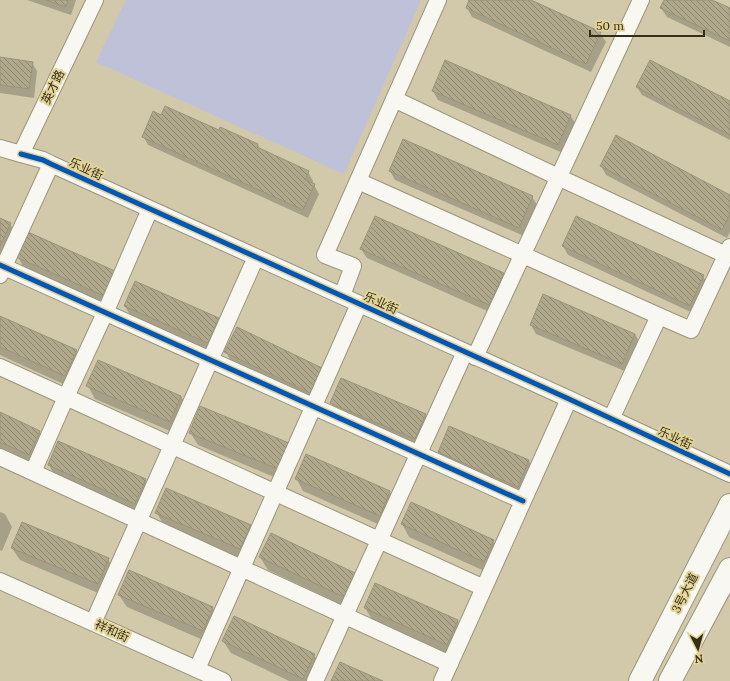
<svg xmlns="http://www.w3.org/2000/svg" width="730" height="681" font-family="Lora,'Noto Sans SC',serif">
<style>
.garden{fill:#bec1d7}
.shadow{fill:#0003}
.building{fill:url(#building-back-hatch);stroke:#9b947b}
.lines{fill:none;stroke-linecap:round;stroke-linejoin:round}
.street-casing{stroke:#9b957c;stroke-width:18}
.primary-casing{stroke:#9b957c;stroke-width:24}
.street{stroke:#f8f7f2;stroke-width:16}
.primary{stroke:#f8f7f2;stroke-width:22}
.cycleway-casing{stroke:#e2d399;stroke-width:8}
.cycleway{stroke:#0057b8;stroke-width:5}
.labels{text-anchor:middle;stroke-width:4;stroke-linejoin:round;paint-order:stroke}
.street-label{font-size:12px;fill:#342e17;stroke:#e2d399}
</style>
<defs>
<pattern id="building-back-hatch" width="6" height="6" patternUnits="userSpaceOnUse"><rect width="6" height="6" fill="#afa88b"/><path d="M-1 5l2 2M0 0l6 6M5-1l2 2" fill="none" stroke="#8f8971"/></pattern>
</defs>
<rect width="100%" height="100%" fill="#d1c9aa"/>
<path class="garden" d="M126 0H421L344 174 96 62Z"/>
<path class="shadow" d="M27 0H76L71 15Z
M470 0H528L600 33 606 42 591 72 472 17 467 8Z
M665 0H710L730 9V47L667 17 661 8Z
M0 58 32 63 37 71 34 98 0 93Z
M637 87 730 102V140L642 95Z
M433 91 570 115 576 124 563 153 438 100Z
M162 116 219 131 258 145 261 150 308 172 313 181 312 184 314 185 319 194 308 218 148 145 143 136Z
M601 166 730 196V232L727 238 606 175Z
M390 171 532 197 538 206 524 236 395 180Z
M0 219 10 224 17 236 0 259Z
M563 246 703 276 708 285 695 314 568 255Z
M361 249 503 274 508 283 494 314 367 258Z
M18 257 114 271 111 308 25 270Z
M125 306 218 319 226 332 215 355 132 319Z
M0 317 76 351 83 364 72 388 0 355Z
M531 325 635 334 640 343 627 372 536 334Z
M226 352 321 368 317 405 233 365Z
M88 386 181 396 188 409 177 434 95 399Z
M331 403 425 415 432 428 422 451 338 416Z
M0 413 40 432 47 444 36 468 0 451Z
M450 427 529 461 536 474 525 499 446 465 439 452Z
M190 432 289 444 286 482 198 445Z
M59 442 145 480 153 492 143 516 56 478 49 465Z
M306 456 390 492 397 505 387 528 303 491 296 478Z
M0 512 5 514 12 527 2 551 0 550Z
M156 512 250 525 258 538 248 561 164 525Z
M402 524 493 541 500 553 491 574 409 537Z
M12 548 108 559 115 572 105 596 20 560Z
M260 557 355 573 362 586 351 609 268 570Z
M376 585 458 621 465 634 455 657 373 621 365 608Z
M119 595 213 608 220 620 210 643 127 607Z
M223 641 314 655 322 668 315 681H289L231 653Z"/>
<path class="building" d="M46 0H68L66 7Z
M469 0H531L601 32 586 64 466 8Z
M664 0H712L730 8V41L660 8Z
M0 57 33 62 29 89 0 85Z
M445 60 571 115 558 145 432 91Z
M650 60 730 101V135L636 87Z
M165 106 219 130 220 127 258 144 257 147 309 171 305 180 315 184 303 210 142 137 153 111 161 115Z
M616 135 730 195V214L722 230 600 166Z
M403 139 533 196 519 228 389 171Z
M375 216 504 273 489 305 360 249Z
M576 216 704 275 690 306 562 246Z
M0 218 11 223 0 246Z
M28 232 115 271 104 296 16 257Z
M135 281 219 318 208 343 124 306Z
M543 294 635 334 622 364 530 325Z
M0 316 77 350 65 376 0 347Z
M237 327 322 368 310 393 224 352Z
M98 360 181 396 170 422 86 386Z
M341 378 426 414 415 439 330 403Z
M200 406 289 443 278 469 189 433Z
M0 412 40 431 29 455 0 442Z
M449 426 529 460 518 487 438 452Z
M58 441 146 479 135 504 48 465Z
M306 454 390 491 380 516 295 479Z
M166 488 251 525 240 549 155 513Z
M411 502 494 540 484 562 401 524Z
M22 522 109 558 98 584 11 548Z
M271 533 355 573 344 597 259 557Z
M129 570 213 607 203 631 118 595Z
M375 583 458 620 447 645 364 608Z
M234 616 315 654 303 679 222 641Z
M340 662 383 681H331Z"/>
<g class="lines">
<g class="street-casing">
<path id="street" d="M394 99 558 177 726 255
M0 148 21 154 95 0
M21 154 43 160 51 164 569 399 730 474
M358 181 659 316
M0 265 523 501
M0 275 51 164
M342 296 353 266 325 255 438 0
M475 357 641 0
M0 367 484 588
M611 419 659 316 691 330 730 247
M0 457 450 664
M33 472 66 397 105 313 150 209
M0 581 223 681
M93 623 256 257
M197 669 359 304
M315 681 465 352
M442 681 569 399"/>
</g>
<g class="primary-casing">
<path id="primary" d="M640 681 730 505
M670 681 730 569"/>
</g>
<use href="#street" class="street"/>
<use href="#primary" class="primary"/>
<g class="cycleway-casing">
<path id="cycleway" d="M21 154 43 160 51 164 569 399 730 474
M0 265 523 501"/>
</g>
<use href="#cycleway" class="cycleway"/>
</g>
<g class="labels">
<g class="street-label">
<text transform="translate(53 87) rotate(-64)" y="4">英才路</text>
<text transform="translate(86 169) rotate(25)" y="4">乐业街</text>
<text transform="translate(381 303) rotate(24)" y="4">乐业街</text>
<text transform="translate(675 438) rotate(25)" y="4">乐业街</text>
<text transform="translate(685 593) rotate(-63)" y="4">3号大道</text>
<text transform="translate(112 631) rotate(24)" y="4">祥和街</text>
</g>
</g>
<g transform="translate(698 649) rotate(174)" stroke="#e2d399" stroke-width="3" paint-order="stroke">
<path d="M0-3L7 15L0 10L-7 15Z" fill="#342e17"/>
<text y="-6" font-size="11" font-weight="bold" text-anchor="middle" fill="#342e17">N</text>
</g>
<path d="M590 30v6h114v-6" fill="none" stroke="#342e17" stroke-width="2"/>
<text x="596" y="30" font-size="12" fill="#342e17" stroke="#e2d399" stroke-width="3" paint-order="stroke">50 m</text>
</svg>
